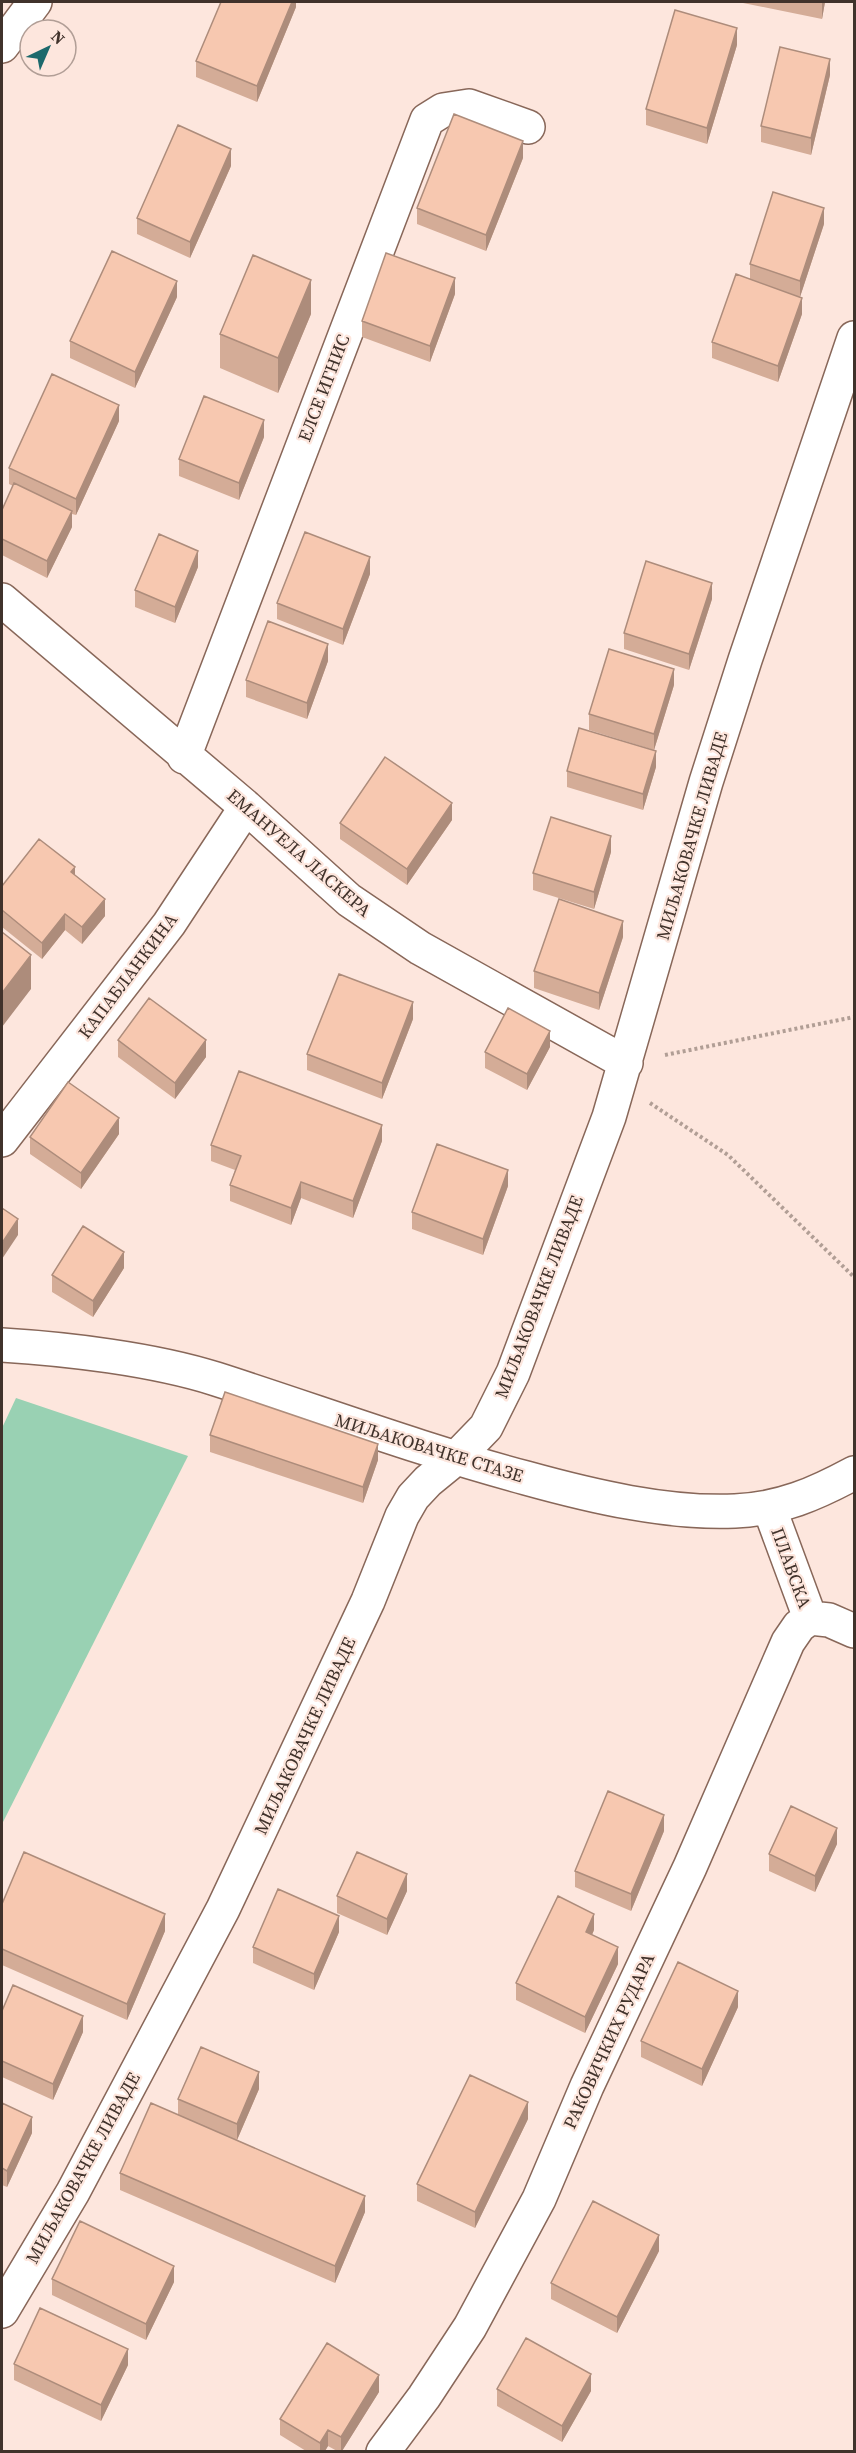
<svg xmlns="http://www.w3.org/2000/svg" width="856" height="2453" font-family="'Source Serif 4',serif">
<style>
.green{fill:#99d1b3}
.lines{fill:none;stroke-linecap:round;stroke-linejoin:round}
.minor-casing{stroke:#886759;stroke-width:36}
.path{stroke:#b19e95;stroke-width:4;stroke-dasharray:3 3;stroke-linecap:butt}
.minor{stroke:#fff;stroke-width:33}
.wall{fill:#d4ac97}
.shaded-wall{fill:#ad8c7b}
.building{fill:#f7c8b0;stroke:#ad8c7b;stroke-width:1.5}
.labels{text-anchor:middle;stroke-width:4.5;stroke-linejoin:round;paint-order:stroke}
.street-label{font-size:18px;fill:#40322b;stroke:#fde6dd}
</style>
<rect width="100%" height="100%" fill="#fde6dd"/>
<path class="green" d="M16 1398 188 1456 2 1824V1428Z"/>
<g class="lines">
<g class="minor-casing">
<path id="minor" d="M2 46 35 2
M2 600 246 807 349 900 420 948 626 1063
M184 757 427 120 443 110 469 106 528 127
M2 1140 169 924 246 807
M2 1345C67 1349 153 1359 216 1379 319 1412 421 1450 526 1478 591 1496 667 1514 735 1511 781 1509 815 1494 854 1473
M769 1507 810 1618
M810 1618 829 1620 854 1631
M2 2311 73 2192 223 1909 368 1601 402 1516 413 1497 428 1481 455 1459 486 1427 513 1373 609 1117 706 782 745 660 854 338
M383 2452 424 2397 470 2327 539 2199 587 2086 690 1867 788 1642 799 1626 810 1618"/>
</g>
<path class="path" d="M665 1055 854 1017
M650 1103 728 1155 854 1277"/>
<use href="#minor" class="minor"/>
</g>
<path class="wall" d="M296 2V7L257 102 196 77V61Z
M743 2H825L822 19 743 3Z
M737 45 707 144 646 125V109Z
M830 75 811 155 761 142V126Z
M523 158 486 251 417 224V208Z
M231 166 190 258 137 234V218Z
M824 224 800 297 802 314 778 382 712 358V342L750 279V264Z
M455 294 430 362 362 337V321Z
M177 297 135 388 70 358V341Z
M311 314 278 393 220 368V334Z
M119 421 76 515 72 514V527L47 578 2 555V510L13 486 9 484V468Z
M264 437 239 500 179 476V459Z
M198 567 175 623 135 607V590Z
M370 574 343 645 277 619V603Z
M712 599 689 670 624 649V633Z
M328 661 307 719 246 697V680Z
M674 685 654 750 589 730V714Z
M656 767 643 810 567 787V771Z
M452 820 407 885 340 839V823Z
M611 852 594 909 533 890V873Z
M75 876 105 916 82 944 65 930 42 959 2 927V886Z
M623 937 599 1010 534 988V971Z
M413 1019 382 1099 307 1070V1054Z
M118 1040 206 1057 175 1099 118 1057Z
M550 1047 527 1090 485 1068V1052Z
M119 1134 81 1189 30 1154V1137Z
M382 1141 353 1218 301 1198 291 1225 230 1201V1185L235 1170 211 1161V1145Z
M508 1186 483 1255 412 1229V1212Z
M124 1268 93 1317 52 1292V1275Z
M210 1435 378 1460 363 1503 210 1452Z
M664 1831 631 1911 575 1887V1871Z
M837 1844 815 1892 769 1871V1854Z
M407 1891 387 1935 337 1913V1896Z
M2 1904 165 1931 127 2020 2 1965Z
M594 1930 592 1935 618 1964 585 2033 516 2000V1983Z
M339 1932 314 1990 253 1963V1947Z
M738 2007 702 2086 641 2057V2041Z
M2 2011 83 2032 53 2100 2 2077Z
M259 2089 237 2140 365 2212 335 2283 120 2190V2173L178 2115V2099Z
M2 2103 32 2133 7 2187 2 2185Z
M528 2119 475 2228 417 2201V2184Z
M659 2251 617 2333 551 2299V2283Z
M52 2279 174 2282 146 2340 52 2295Z
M14 2364 128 2365 101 2421 14 2380Z
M497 2389 591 2391 562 2442 497 2406Z
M379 2392 342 2451H337L328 2446 325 2451H306L280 2435V2419Z"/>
<path class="shaded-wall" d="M292 2H296V7L257 102V86Z
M822 2H825L822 19Z
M737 28V45L707 144V128Z
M830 59V75L811 155V138Z
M523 141V158L486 251V235Z
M231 149V166L190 258V242Z
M824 208V224L800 297V281Z
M455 278V294L430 362V346Z
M311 280V314L278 393V358Z
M177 281V297L135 388V372Z
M802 298V314L778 382V366Z
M119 405V421L76 515V499Z
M264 420V437L239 500V483Z
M72 511V527L47 578V561Z
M198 551V567L175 623V607Z
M370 557V574L343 645V629Z
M712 583V599L689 670V654Z
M328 644V661L307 719V703Z
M674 669V685L654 750V734Z
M656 751V767L643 810V794Z
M452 803V820L407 885V869Z
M611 836V852L594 909V892Z
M75 867V884L71 872Z
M105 899V916L82 944V927Z
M65 914V930L42 959V943Z
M623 921V937L599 1010V993Z
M31 955V989L2 1027V993Z
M413 1002V1019L382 1099V1083Z
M550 1031V1047L527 1090V1074Z
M206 1040V1057L175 1099V1083Z
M119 1118V1134L81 1189V1173Z
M382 1125V1141L353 1218V1201Z
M508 1170V1186L483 1255V1239Z
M301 1182V1198L291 1225V1208Z
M18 1219V1235L2 1259V1243Z
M124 1252V1268L93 1317V1301Z
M378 1444V1460L363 1503V1487Z
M664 1815V1831L631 1911V1894Z
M837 1828V1844L815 1892V1876Z
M407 1874V1891L387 1935V1919Z
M165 1914V1931L127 2020V2004Z
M594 1914V1930L586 1948V1932Z
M339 1916V1932L314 1990V1974Z
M618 1947V1964L585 2033V2017Z
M738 1991V2007L702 2086V2069Z
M83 2016V2032L53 2100V2084Z
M259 2072V2089L237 2140V2124Z
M528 2102V2119L475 2228V2212Z
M32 2117V2133L7 2187V2171Z
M365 2196V2212L335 2283V2266Z
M659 2235V2251L617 2333V2317Z
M174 2266V2282L146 2340V2324Z
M128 2349V2365L101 2421V2405Z
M591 2374V2391L562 2442V2426Z
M379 2375V2392L342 2451H341V2437Z
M328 2430V2446L325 2451H320V2443Z"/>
<path class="building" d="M221 2H292L257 86 196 61Z
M675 10 737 28 707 128 646 109Z
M780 47 830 59 811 138 761 126Z
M454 114 523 141 486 235 417 208Z
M178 125 231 149 190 242 137 218Z
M773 192 824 208 800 281 750 264Z
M112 251 177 281 135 372 70 341Z
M386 253 455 278 430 346 362 321Z
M253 255 311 280 278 358 220 334Z
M736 274 802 298 778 366 712 342Z
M52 374 119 405 76 499 9 468Z
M204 396 264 420 239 483 179 459Z
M14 483 72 511 47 561 2 539V510Z
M305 532 370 557 343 629 277 603Z
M159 534 198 551 175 607 135 590Z
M646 561 712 583 689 654 624 633Z
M268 621 328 644 307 703 246 680Z
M609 649 674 669 654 734 589 714Z
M579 728 656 751 643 794 567 771Z
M385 757 452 803 407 869 340 823Z
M551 817 611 836 594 892 533 873Z
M39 839 75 867 71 872 105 899 82 927 65 914 42 943 2 910V886Z
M559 899 623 921 599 993 534 971Z
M2 932 31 955 2 993Z
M339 974 413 1002 382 1083 307 1054Z
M149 998 206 1040 175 1083 118 1040Z
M508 1008 550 1031 527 1074 485 1052Z
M239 1071 382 1125 353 1201 301 1182 291 1208 230 1185 241 1156 211 1145Z
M68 1082 119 1118 81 1173 30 1137Z
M437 1144 508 1170 483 1239 412 1212Z
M2 1208 18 1219 2 1243Z
M83 1226 124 1252 93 1301 52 1275Z
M225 1392 378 1444 363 1487 210 1435Z
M608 1791 664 1815 631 1894 575 1871Z
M791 1806 837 1828 815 1876 769 1854Z
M24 1852 165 1914 127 2004 2 1949V1904Z
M357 1852 407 1874 387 1919 337 1896Z
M278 1889 339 1916 314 1974 253 1947Z
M558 1896 594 1914 586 1932 618 1947 585 2017 516 1983Z
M678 1962 738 1991 702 2069 641 2041Z
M13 1985 83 2016 53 2084 2 2061V2011Z
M201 2047 259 2072 237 2124 178 2099Z
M470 2075 528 2102 475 2212 417 2184Z
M2 2103 32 2117 7 2171 2 2168Z
M151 2103 365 2196 335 2266 120 2173Z
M593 2201 659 2235 617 2317 551 2283Z
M80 2221 174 2266 146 2324 52 2279Z
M40 2308 128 2349 101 2405 14 2364Z
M526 2338 591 2374 562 2426 497 2389Z
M327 2343 379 2375 341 2437 328 2430 320 2443 280 2419Z"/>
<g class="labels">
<g class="street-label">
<text transform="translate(324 388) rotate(-69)" y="6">ЕЛСЕ ИГНИС</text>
<text transform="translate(692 836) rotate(-74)" y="6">МИЉАКОВАЧКЕ ЛИВАДЕ</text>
<text transform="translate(299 853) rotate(41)" y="6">ЕМАНУЕЛА ЛАСКЕРА</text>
<text transform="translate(128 976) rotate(-53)" y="6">КАПАБЛАНКИНА</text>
<text transform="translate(539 1297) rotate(-69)" y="6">МИЉАКОВАЧКЕ ЛИВАДЕ</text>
<text transform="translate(429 1448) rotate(17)" y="6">МИЉАКОВАЧКЕ СТАЗЕ</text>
<text transform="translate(791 1568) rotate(70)" y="6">ПЛАВСКА</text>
<text transform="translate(305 1736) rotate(-65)" y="6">МИЉАКОВАЧКЕ ЛИВАДЕ</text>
<text transform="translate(609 2041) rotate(-65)" y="6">РАКОВИЧКИХ РУДАРА</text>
<text transform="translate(83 2168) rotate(-61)" y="6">МИЉАКОВАЧКЕ ЛИВАДЕ</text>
</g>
</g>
<rect width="856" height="2453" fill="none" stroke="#40322b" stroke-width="6"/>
<g transform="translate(48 48) rotate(44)"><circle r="28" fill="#fde6dd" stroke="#b19e96" stroke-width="1.5"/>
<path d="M0-4.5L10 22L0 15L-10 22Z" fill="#1c696c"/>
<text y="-9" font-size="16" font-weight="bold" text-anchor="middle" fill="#40322b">N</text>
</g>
</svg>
